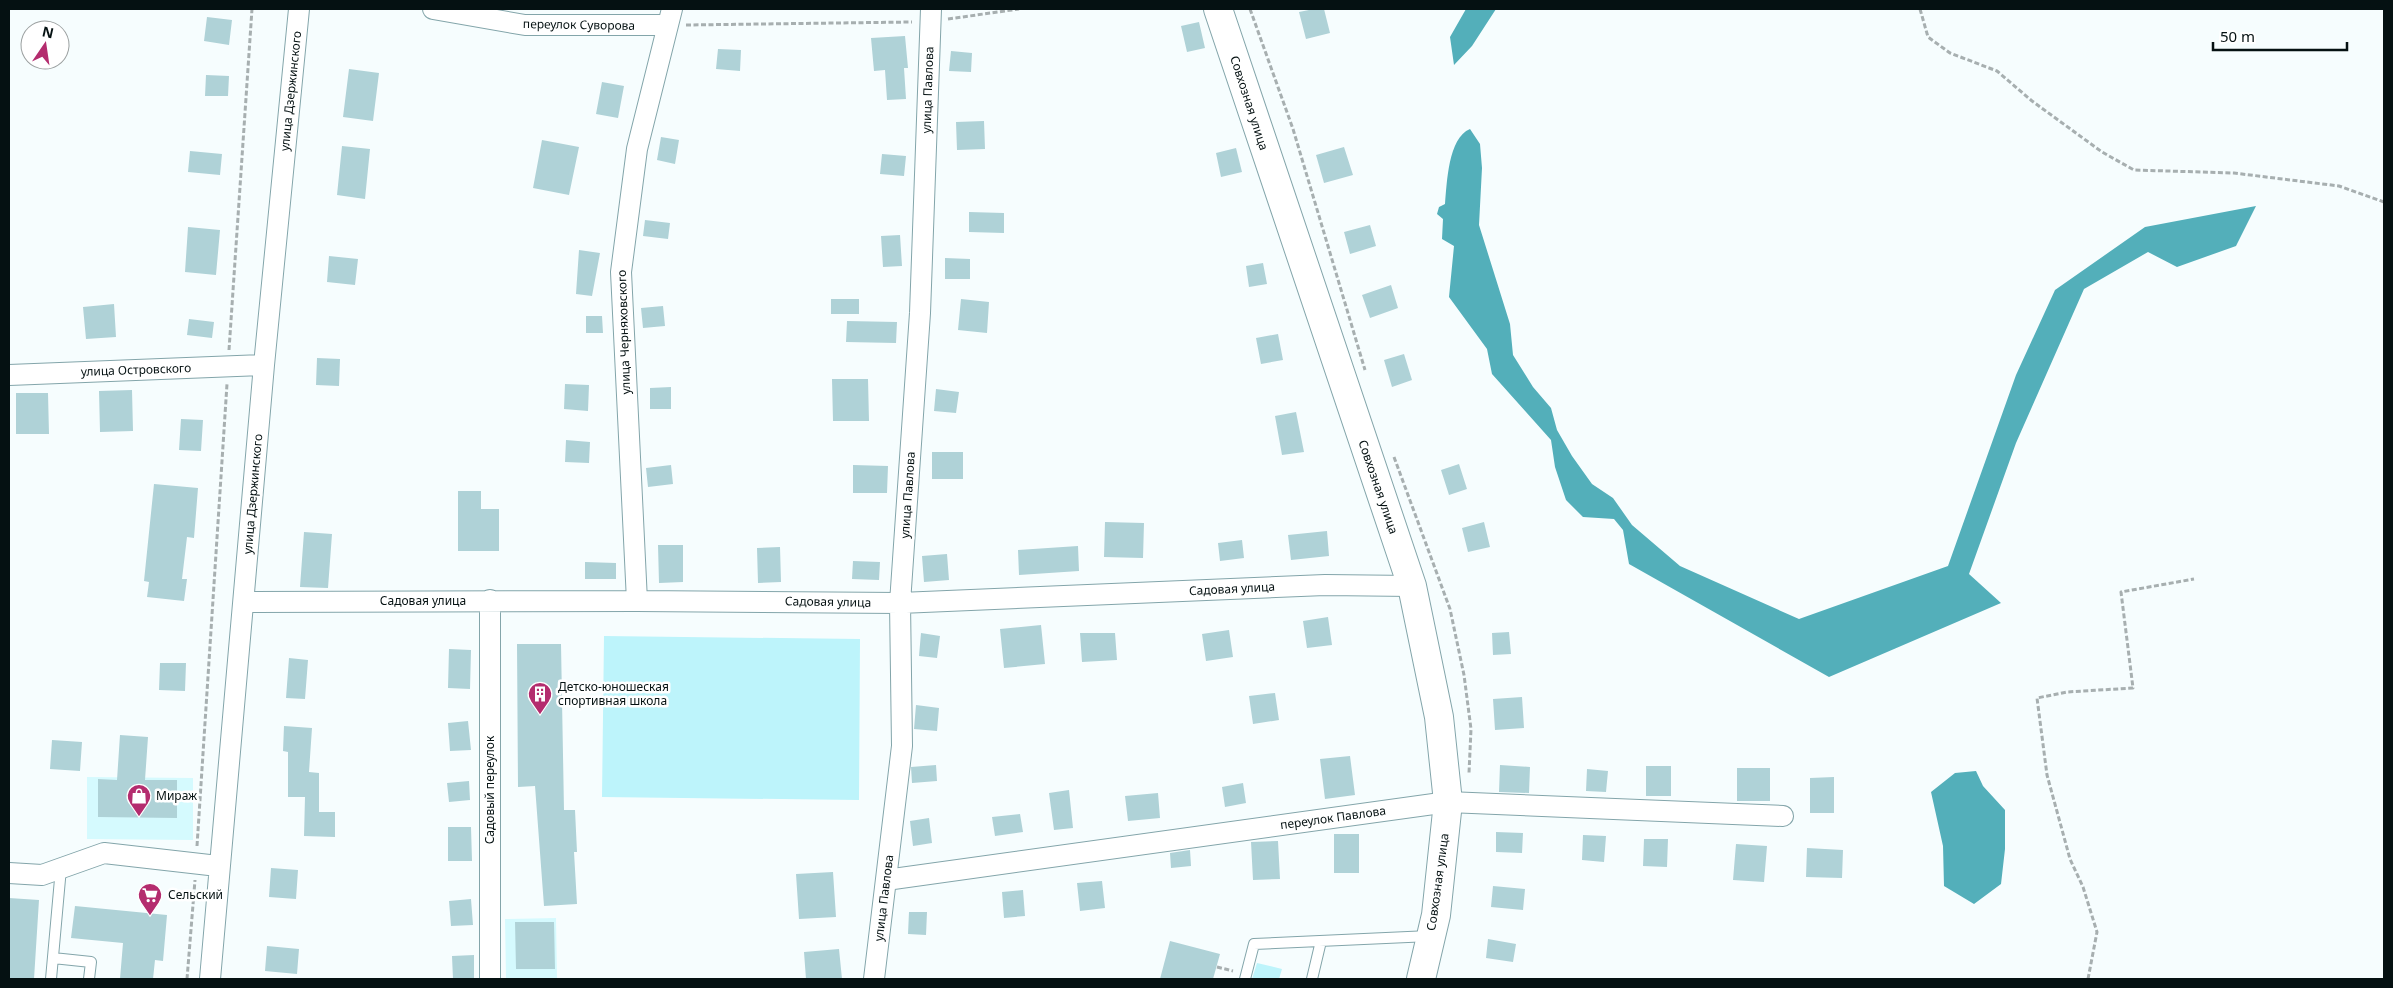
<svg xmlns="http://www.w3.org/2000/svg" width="2393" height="988" font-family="'Noto Sans',sans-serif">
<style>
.built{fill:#d5fafe}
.green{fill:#bdf4fb}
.water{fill:#53afba}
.building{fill:#afd2d7}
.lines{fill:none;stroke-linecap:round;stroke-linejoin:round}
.lane-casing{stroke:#83a5aa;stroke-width:12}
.street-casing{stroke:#83a5aa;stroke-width:22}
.secondary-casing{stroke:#83a5aa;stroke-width:30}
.path{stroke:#a7afb0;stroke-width:3;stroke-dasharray:5 2.5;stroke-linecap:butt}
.lane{stroke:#fff;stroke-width:10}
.street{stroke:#fff;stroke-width:20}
.secondary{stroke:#fff;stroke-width:28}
.labels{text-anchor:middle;stroke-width:5;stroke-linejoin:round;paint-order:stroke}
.street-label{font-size:12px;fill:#051112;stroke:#fff}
.poi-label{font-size:12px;fill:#051112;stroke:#fff;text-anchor:start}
</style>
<rect width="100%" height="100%" fill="#f6fdfe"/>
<path class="built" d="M87 777 193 778V840L87 839Z
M556 918 557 978H506L505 919Z"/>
<path class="green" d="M604 636 860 639 859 800 602 797Z
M1257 963 1282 969 1279 979H1252Z"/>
<path class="water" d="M1466 9H1496L1472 46 1454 65 1450 37Z
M1470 129 1480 144 1482 168 1479 225 1510 324 1513 355 1533 387 1551 408 1557 430 1572 456 1592 484 1613 498 1632 525 1680 566 1799 619 1948 566 2016 375 2055 290 2145 227 2256 206 2236 246 2177 267 2148 252 2084 289 2016 443 1969 574 2001 603 1829 677 1629 564 1623 530 1614 519 1583 517 1566 500 1555 467 1551 440 1492 374 1487 349 1449 297 1454 246 1442 239 1443 219 1437 214 1439 207 1445 204C1447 183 1448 138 1470 129Z
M1976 771 1983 786 2005 810V849L2001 884 1974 904 1944 886 1943 846 1931 792 1955 773Z"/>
<path class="building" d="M1314 9H1324L1330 33 1306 39 1299 12Z
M207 17 232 20 229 45 204 41Z
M1199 22 1205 48 1187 52 1181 26Z
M905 36 908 68H904L906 99 887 100 885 70 874 71 871 38Z
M718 49 741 50 740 71 716 69Z
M951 51 972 53 971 72 949 71Z
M349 69 379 73 373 121 343 117Z
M206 75 229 76 228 96H205Z
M602 82 624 86 618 118 596 114Z
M984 121 985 149 957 150 956 122Z
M661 137 679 140 675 164 657 160Z
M542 140 579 147 569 195 533 188Z
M342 146 370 149 365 199 337 195Z
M1344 147 1353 175 1324 183 1316 155Z
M1236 148 1242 172 1221 177 1216 153Z
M190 151 222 154 220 175 188 172Z
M882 154 906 156 904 176 880 174Z
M969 212 1004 213V233L969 232Z
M645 220 670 223 668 239 643 236Z
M1370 225 1376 246 1350 254 1344 232Z
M188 227 220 230 216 275 185 272Z
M900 235 902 266 883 267 881 236Z
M579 250 600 253 592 296 576 294Z
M329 256 358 259 355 285 327 282Z
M945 258 970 259V279H945Z
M1263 263 1267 284 1249 287 1246 266Z
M1391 285 1398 308 1370 318 1362 295Z
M831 299H859V314H831Z
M961 299 989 302 987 333 958 330Z
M114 304 116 337 86 339 83 307Z
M663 306 665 326 643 328 641 308Z
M586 316H602L603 333H586Z
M189 319 214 322 212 338 187 335Z
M847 321 897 322 896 343 846 342Z
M1278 334 1283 360 1261 364 1256 338Z
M1404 354 1412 380 1392 387 1384 360Z
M317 358 340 359 339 386 316 385Z
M832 379H868L869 421H833Z
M565 384 589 385 588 411 564 409Z
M671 387V409H650V388Z
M936 389 959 392 956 413 934 411Z
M132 390 133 431 100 432 99 391Z
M16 393H48L49 434H16Z
M1296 412 1304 452 1282 455 1275 416Z
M181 419 203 420 201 451 179 450Z
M566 440 590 442 589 463 565 462Z
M932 452H963V479H932Z
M1459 464 1467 489 1449 495 1441 470Z
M671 465 673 484 648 487 646 468Z
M853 465 888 466 887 493H853Z
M154 484 198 488 194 538 187 537 182 579H187L184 601 147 597 149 582 144 581Z
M458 491H481V509H499V551H458Z
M1105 522 1144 523 1143 558 1104 557Z
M1484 522 1490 547 1468 552 1462 528Z
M1327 531 1329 556 1291 560 1288 535Z
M304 532 332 534 328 588 300 587Z
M1242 540 1244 558 1220 561 1218 543Z
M658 545H683V582L659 583Z
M1078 546 1079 571 1019 575 1018 550Z
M780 547 781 582 758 583 757 548Z
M947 554 949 580 924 582 922 556Z
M853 561 880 562 879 580 852 579Z
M585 562 616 563V579H585Z
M1328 617 1332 645 1307 648 1303 621Z
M1041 625 1045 664 1004 668 1000 629Z
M1229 630 1233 657 1206 661 1202 634Z
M1509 632 1511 654 1493 655 1492 633Z
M921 633 940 636 937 658 919 656Z
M1080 633H1115L1117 660 1082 662Z
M517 644H561L564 810H575L577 852H574L577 904 544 906 535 786 518 787Z
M449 649 471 650 470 689 448 688Z
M289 658 308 660 305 699 286 698Z
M160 663H186L185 691 159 690Z
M1275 693 1279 720 1253 724 1249 696Z
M1522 697 1524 728 1495 730 1493 699Z
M916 705 939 708 937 731 914 729Z
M468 721 471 750 450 751 448 723Z
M284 726 312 728 309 772 319 773V812H335V837L304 836 305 797H288V752L283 751Z
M120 735 148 737 145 780H177V818L98 817V779L117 780Z
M52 740 82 742 80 771 50 769Z
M1350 756 1355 795 1325 799 1320 759Z
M936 765 937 781 912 783 911 767Z
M1500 765 1530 767 1529 793 1499 792Z
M1646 766H1671V796H1646Z
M1737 768H1770V801H1737Z
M1587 769 1608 771 1606 792 1586 791Z
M1834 777V813H1810V778Z
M469 781 470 800 449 802 447 783Z
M1243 783 1246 803 1225 807 1222 787Z
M1069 790 1073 828 1054 830 1049 793Z
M1158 793 1160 818 1128 821 1125 796Z
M1020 814 1023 832 995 836 992 817Z
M929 818 932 843 913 846 910 821Z
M448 827H471L472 861H448Z
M1496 832 1523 833 1522 853 1496 852Z
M1334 834H1359V873H1334Z
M1583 835 1606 836 1604 862 1582 860Z
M1644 839H1668L1667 867 1643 866Z
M1278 841 1280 879 1253 880 1251 842Z
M1736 844 1767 846 1764 882 1733 880Z
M1807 848 1843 850 1842 878 1806 877Z
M1190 850 1191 866 1171 868 1170 853Z
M271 868 298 870 296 899 269 897Z
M833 872 836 917 799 919 796 874Z
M1102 881 1105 908 1080 911 1077 883Z
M1493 886 1525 889 1523 910 1491 907Z
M1023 890 1025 916 1004 918 1002 892Z
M9 898 39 900 34 979H9Z
M471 899 473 925 451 926 449 901Z
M75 906 167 915 163 961 155 960 153 979H120L123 943 71 938Z
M909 912H927L926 935 908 934Z
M515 922H554L555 969H516Z
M1488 939 1516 944 1513 962 1486 958Z
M1170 941 1220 954 1213 979H1160Z
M267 946 299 949 297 974 265 971Z
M839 949 842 979H806L804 952Z
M474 955V979H453L452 956Z"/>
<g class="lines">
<g class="lane-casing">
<path id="lane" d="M53 958 91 962 89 979
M51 979 61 868
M1245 979 1254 944 1430 936
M1312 979 1321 941"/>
</g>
<g class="street-casing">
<path id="street" d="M433 9 525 25H667
M9 375 264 365
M490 600V979
M637 601 621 272 637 149 672 9
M244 602 637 601 900 603 1325 585 1412 586
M9 873 42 875 104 853 218 866
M886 880 1448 802 1783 816
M210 979 264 365 299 9
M874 979 902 746 900 603 920 313 931 9"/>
</g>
<g class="secondary-casing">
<path id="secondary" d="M1218 9 1412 586 1439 717 1448 802 1436 915 1421 979"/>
</g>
<path class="path" d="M1250 9 1293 129 1365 370
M1920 9 1928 37 1950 53 1997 71 2032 101 2102 152 2134 170 2234 173 2339 186 2384 202
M948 19 1019 9
M686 25 912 22
M229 350 252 9
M1394 457 1450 609 1464 675 1471 729 1469 773
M197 846 227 384
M1217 967 1233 971
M187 979 195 880
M2088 979 2097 932 2083 887 2070 859 2047 775 2037 698 2067 692 2133 688 2121 592 2194 579"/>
<use href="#lane" class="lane"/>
<use href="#street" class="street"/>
<use href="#secondary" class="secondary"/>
</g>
<defs>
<g id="building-pin" transform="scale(1.25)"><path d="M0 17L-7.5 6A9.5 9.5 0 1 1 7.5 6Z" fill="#b42c6e" stroke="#fff"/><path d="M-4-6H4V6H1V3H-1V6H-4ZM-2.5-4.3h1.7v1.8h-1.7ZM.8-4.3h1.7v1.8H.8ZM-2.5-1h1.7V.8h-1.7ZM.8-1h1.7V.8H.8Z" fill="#fff"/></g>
<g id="shop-pin" transform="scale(1.25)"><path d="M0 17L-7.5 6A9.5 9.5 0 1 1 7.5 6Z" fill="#b42c6e" stroke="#fff"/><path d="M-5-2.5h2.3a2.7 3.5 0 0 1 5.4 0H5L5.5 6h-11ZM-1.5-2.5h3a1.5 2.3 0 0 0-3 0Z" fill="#fff"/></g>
<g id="supermarket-pin" transform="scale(1.25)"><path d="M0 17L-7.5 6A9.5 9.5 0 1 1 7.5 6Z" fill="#b42c6e" stroke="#fff"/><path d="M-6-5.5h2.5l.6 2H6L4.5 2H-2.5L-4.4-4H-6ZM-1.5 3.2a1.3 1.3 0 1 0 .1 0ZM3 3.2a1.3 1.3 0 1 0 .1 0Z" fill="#fff"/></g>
</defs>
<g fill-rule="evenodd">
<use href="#building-pin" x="540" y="694"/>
<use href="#shop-pin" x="139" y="796"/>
<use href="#supermarket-pin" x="150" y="895"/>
</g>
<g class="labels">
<g class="street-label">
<text transform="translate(579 25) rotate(1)" y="4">переулок Суворова</text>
<text transform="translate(928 90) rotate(-88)" y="4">улица Павлова</text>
<text transform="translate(291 91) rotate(-84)" y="4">улица Дзержинского</text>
<text transform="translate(1249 103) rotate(72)" y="4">Совхозная улица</text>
<text transform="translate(624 332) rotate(-92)" y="4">улица Черняховского</text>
<text transform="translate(136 370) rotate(-2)" y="4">улица Островского</text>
<text transform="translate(1378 487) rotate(71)" y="4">Совхозная улица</text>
<text transform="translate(253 494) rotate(-85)" y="4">улица Дзержинского</text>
<text transform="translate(908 495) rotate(-86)" y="4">улица Павлова</text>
<text transform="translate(1232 589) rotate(-3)" y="4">Садовая улица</text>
<text x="423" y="605">Садовая улица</text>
<text transform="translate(828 602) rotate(1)" y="4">Садовая улица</text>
<text transform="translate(490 790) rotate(-90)" y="4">Садовый переулок</text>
<text transform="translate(1333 818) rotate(-8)" y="4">переулок Павлова</text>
<text transform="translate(1438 882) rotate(-82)" y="4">Совхозная улица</text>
<text transform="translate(884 898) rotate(-83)" y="4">улица Павлова</text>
</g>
<g class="poi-label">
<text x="558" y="691">Детско-юношеская<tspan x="558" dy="14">спортивная школа</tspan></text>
<text x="156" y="800">Мираж</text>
<text x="168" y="899">Сельский</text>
</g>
</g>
<rect width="2393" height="988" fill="none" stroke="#051112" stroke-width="20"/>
<g transform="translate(45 45) rotate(13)"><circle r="24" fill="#ffffff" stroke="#9ba0a0"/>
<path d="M0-4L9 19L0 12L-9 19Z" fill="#b42c6e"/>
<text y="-8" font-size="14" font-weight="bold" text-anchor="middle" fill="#051112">N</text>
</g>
<path d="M2213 42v8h134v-8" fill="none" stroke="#051112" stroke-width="2.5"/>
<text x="2220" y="42" font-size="15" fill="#051112" stroke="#ffffff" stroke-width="4" paint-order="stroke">50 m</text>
</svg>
